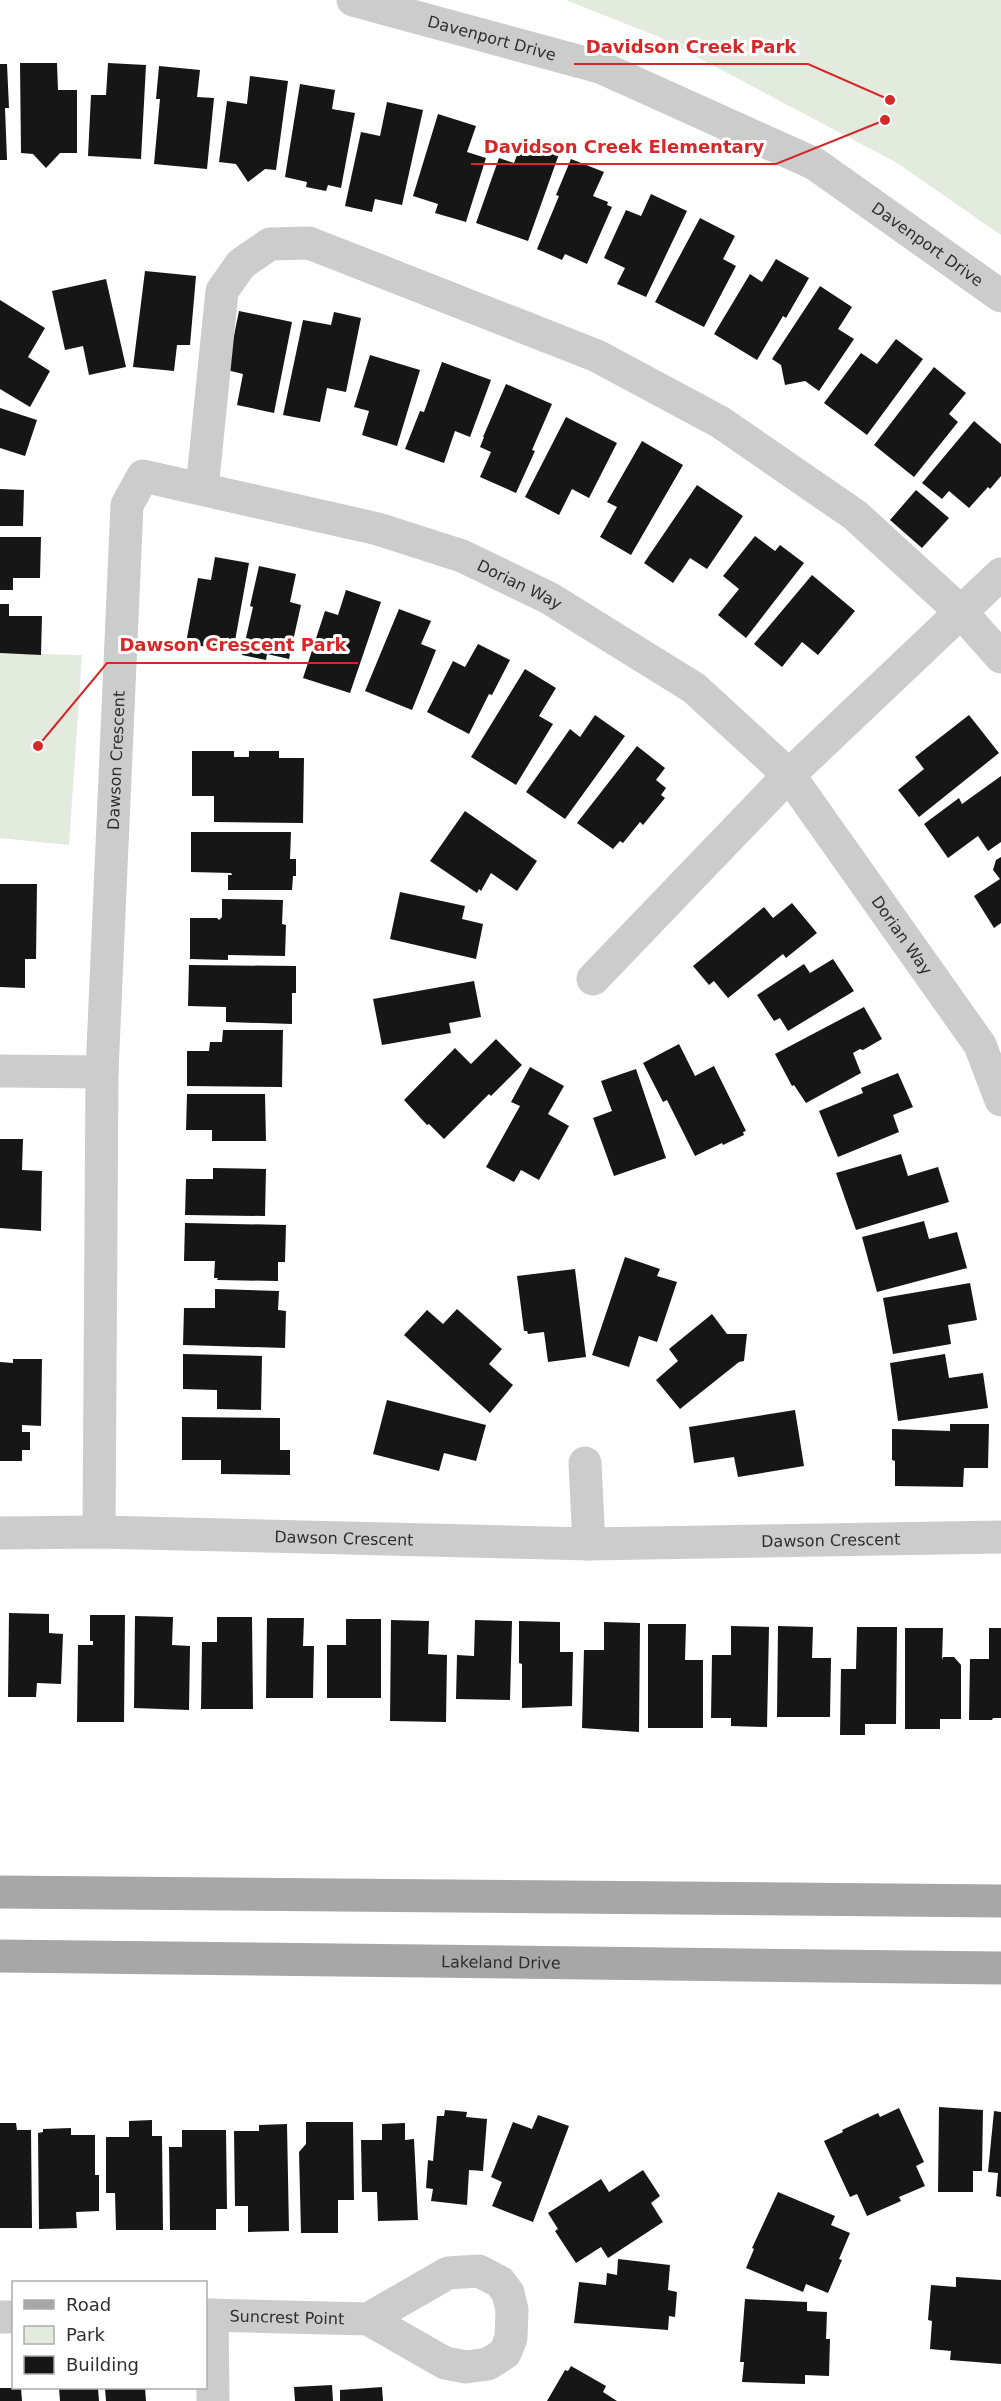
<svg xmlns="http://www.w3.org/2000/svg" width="1001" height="2401" font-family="'DejaVu Sans',sans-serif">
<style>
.green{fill:#e3eade}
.building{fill:#161616}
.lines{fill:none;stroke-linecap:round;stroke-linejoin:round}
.minor{stroke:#ccc;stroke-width:33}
.major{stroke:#a7a7a7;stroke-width:33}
.labels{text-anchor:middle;stroke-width:6;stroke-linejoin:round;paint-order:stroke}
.street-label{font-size:16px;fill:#2f2f2f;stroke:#fff}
.leader{fill:none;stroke:#d62828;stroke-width:2}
.callout-dot{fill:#d62828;stroke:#fff;stroke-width:2}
.callout-label{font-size:18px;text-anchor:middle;font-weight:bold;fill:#d62828;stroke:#fff;stroke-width:6;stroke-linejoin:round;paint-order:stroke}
</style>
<rect width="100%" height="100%" fill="#fff"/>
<path class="green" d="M566 0H1001V235L897 163 659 37Z
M0 653 82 655 69 845 0 838Z"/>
<path class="building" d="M20 63H57L58 90H77V153H60L46 168 33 154 21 153Z
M108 63 146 65 141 159 88 156 91 95H106Z
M0 64H7L9 108H5L7 160H0Z
M159 66 200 70 197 97 214 98 207 169 154 164 160 99H156Z
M250 76 288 81 276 170 265 169 248 182 236 164 219 162 227 101 247 104Z
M300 84 335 90 332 109 355 113 341 188 328 185 326 191 306 187 307 182 285 177Z
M387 102 423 110 402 205 375 199 372 212 345 206 361 132 380 136Z
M438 114 476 126 467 152 486 158 466 222 435 213 438 204 413 196Z
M522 142 559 154 528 241 476 223 499 158 514 163Z
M571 159 604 172 593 196 608 202 607 205 612 207 587 264 565 254 562 260 537 249 559 196 556 195Z
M651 194 687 211 646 297 617 284 625 268 604 258 626 210 641 216Z
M700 218 735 236 723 259 736 266 704 327 655 302Z
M776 259 809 278 786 318 783 316 757 360 714 334 750 274 762 282Z
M145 271 196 276 190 345H177L174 371 133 367Z
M106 279 126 367 89 375 83 346 65 350 52 291Z
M820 286 852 307 838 329 854 339 819 391 805 381 785 385 781 365 772 359Z
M0 300 45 328 28 357 50 371 30 407 0 389Z
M239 311 292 322 274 413 237 405 243 374 227 370Z
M334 312 361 318 346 392 327 388 320 422 283 415 303 320 331 325Z
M896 339 923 359 867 435 824 403 861 353 877 364Z
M370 355 420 370 397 446 362 435 369 411 354 407Z
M442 362 491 380 470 437 455 431 444 463 405 449 420 411 424 412Z
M934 367 966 393 949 414 958 422 914 477 874 445Z
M506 384 552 404 532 450 535 451 516 493 480 477 491 452 480 447 484 437H483Z
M0 408 37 420 25 456 0 448Z
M566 417 617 443 589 498 572 489 559 515 525 497Z
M974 421 1001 444V476L990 489 988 487 969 508 949 491 942 499 922 483Z
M642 441 683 465 631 555 600 537 617 507 607 502Z
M697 485 743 516 707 569 690 558 673 583 644 563Z
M0 489 24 490 23 526H0Z
M916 490 949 518 922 548 890 520Z
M755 536 775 551 780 545 804 563 746 638 718 615 739 589 723 576Z
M0 537H41L40 578H13V590H0Z
M215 557 249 563 233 652 186 643 198 578 211 580Z
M259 566 296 574 290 602 301 605 289 659 267 654 266 660 242 655 253 607 250 606Z
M812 575 855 611 818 655 802 642 782 667 754 644Z
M346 590 381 602 350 693 303 678 325 611 338 615Z
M0 604H9V616H42L41 655 0 653Z
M399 609 431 621 421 644 436 650 412 710 365 691Z
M478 644 510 660 492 695 489 694 469 734 427 712 453 661 465 667Z
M525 669 556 688 539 716 553 724 516 785 471 757Z
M595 715 625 736 565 819 526 792 570 729 580 737Z
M969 715 999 753 919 817 898 790 924 769 915 757Z
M637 746 665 768 656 780 666 788 661 795 665 798 643 825 640 822 623 843 620 841 613 849 577 823Z
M192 751H234V757H249V751H279V758H304L303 823 214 822V796H192Z
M1001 776V842L988 851 978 836 948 858 924 824 959 798 962 804Z
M465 811 537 861 517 891 491 873 481 891 479 889 477 893 430 861Z
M191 832H291L290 859H296V876H293L292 890H228V875H232L231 873 191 872Z
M1001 857V923L994 928 974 896 1000 879 993 870 996 860Z
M0 884H37L36 959H25V988L0 987Z
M400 892 465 906 462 919 483 924 476 959 390 939Z
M222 899 283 900 282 924 286 925 285 956 228 955V960L190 959V918H217L219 920 222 917Z
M792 903 817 933 786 958 783 954 728 998 714 981 709 985 693 966 764 907 773 918Z
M833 959 854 991 788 1031 780 1018 774 1021 757 995 804 964 810 973Z
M189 965 296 966V993H292V1024L226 1022V1007L188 1006Z
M474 981 481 1017 449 1023 451 1033 382 1045 373 999Z
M864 1007 882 1039 863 1050 860 1049 853 1053 861 1073 806 1103 794 1085 792 1086 775 1054Z
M223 1030H283L282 1087 187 1086V1051H209L210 1042H222Z
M496 1039 522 1065 491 1096 489 1094 444 1139 429 1124 427 1125 404 1100 455 1048 471 1064Z
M679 1044 695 1076 714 1066 746 1131 743 1132 744 1135 723 1145 722 1143 695 1156 667 1100 663 1102 643 1063Z
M530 1067 564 1086 548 1114 569 1126 539 1180 521 1170 514 1182 486 1167 520 1106 511 1102Z
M636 1069 666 1158 614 1176 593 1118 612 1111 601 1081Z
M898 1073 913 1107 893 1115 899 1132 838 1157 819 1111 863 1093 861 1088Z
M187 1094H265L266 1141H212V1130H186Z
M0 1139H23L22 1170 42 1171 41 1231 0 1228Z
M901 1154 908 1176 938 1167 949 1202 856 1230 836 1173Z
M213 1168 266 1169 265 1216 185 1215 186 1179H213Z
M924 1221 929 1239 957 1232 967 1268 877 1292 862 1237Z
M185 1223 286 1225 285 1262H278V1281L217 1280 218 1278H214L215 1261H184Z
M625 1257 660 1269 657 1276 677 1282 657 1342 639 1336 629 1367 592 1355Z
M575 1269 586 1357 548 1362 544 1332 528 1334 527 1331H524L517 1276Z
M970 1283 977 1320 948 1325 951 1344 893 1354 883 1298Z
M215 1289 279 1291 278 1310 286 1311 285 1348 183 1345 184 1308H215Z
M457 1309 502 1349 489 1364 513 1385 490 1413 404 1335 427 1310 443 1324Z
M712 1314 727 1334H747L744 1361 739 1362 680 1409 656 1380 678 1361 669 1349Z
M183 1354 262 1356 261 1410 217 1409V1390L183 1389Z
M945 1354 949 1378 983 1373 988 1408 898 1421 890 1363Z
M13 1359H42L41 1426 22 1425V1432H30V1450H22V1461H0V1362L13 1363Z
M387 1400 486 1425 476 1461 444 1453 439 1471 373 1454Z
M795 1410 804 1466 738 1477 734 1457 694 1463 689 1427Z
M182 1417 280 1418V1450H290V1475L221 1474V1460H182Z
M950 1424H989L988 1468H964L963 1487 895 1486V1461L892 1460V1429L950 1431Z
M9 1613 49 1614V1633L63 1634 61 1684 37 1683 36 1697H8Z
M90 1615H125L124 1722H77L78 1645H93V1641H90Z
M135 1616 173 1617 172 1645 190 1646 189 1710 134 1708Z
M217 1617H252L253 1709H201L202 1642H217Z
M267 1618H304L303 1646H314L313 1698H266Z
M346 1619H381V1698H327V1645H346Z
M391 1620 429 1621 428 1654 447 1655 446 1722 390 1721Z
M475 1620 512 1621 510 1700 456 1699 457 1655 474 1656Z
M519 1621 560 1622V1652H573L572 1706 522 1708V1664L519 1663Z
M604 1622 640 1623 639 1732 582 1728 584 1650H604Z
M648 1624H686L685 1660H703V1728H648Z
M731 1626 769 1627 767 1727 731 1726V1718H711L712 1655H731Z
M778 1626 813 1627 812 1658H831L830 1717H777Z
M857 1627H897L896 1724H865V1735H840L841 1669H856Z
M905 1628H943L942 1660 943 1657H954L961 1665V1719H940V1729H905Z
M989 1628H1001V1718H993L992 1720H969L970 1659H989Z
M939 2107 983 2110 982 2171H973V2192H938Z
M899 2108 924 2162 916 2166 925 2186 899 2197 901 2201 867 2216 857 2194 850 2197 824 2141 843 2132 842 2130 878 2113 880 2117Z
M445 2110 467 2112 466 2117 487 2119 483 2171 469 2170 467 2205 431 2201 433 2189 426 2188 428 2160 433 2161 437 2116H444Z
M994 2111 1001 2112V2197L996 2196 998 2173 988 2172Z
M538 2115 569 2126 533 2222 492 2206 502 2182 491 2177 513 2122 532 2129Z
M152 2120V2136H162L163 2230H116L115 2193H106V2137H129V2121Z
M306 2122H353L354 2200H338V2233H301L299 2152 306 2144Z
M0 2123H16L17 2130H31L32 2228H0Z
M405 2123V2140L414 2139 418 2220 378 2221 377 2192H362L361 2140H382V2124Z
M287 2124 289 2231 248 2232V2206H235L234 2131H259V2125Z
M71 2128V2135H95V2175H99V2211L76 2212 77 2228 39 2229 38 2133 43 2132V2129Z
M182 2130H226L227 2209H216V2230H170L169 2147H182Z
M643 2170 660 2196 651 2203 663 2222 608 2258 601 2247 576 2263 555 2231 558 2229 548 2213 601 2179 609 2192Z
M778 2192 835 2216 831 2225 850 2233 839 2259 842 2260 828 2293 806 2284 803 2292 746 2268 754 2249 752 2248Z
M618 2259 670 2265 668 2290 677 2292 675 2317 669 2316 668 2330 574 2323 579 2282 606 2285 607 2273 617 2275Z
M956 2277 1001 2280V2364L950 2360 951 2351 930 2349 932 2321 928 2320 931 2285 956 2287Z
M745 2299 807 2302V2311L827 2312 826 2339H830L829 2376 805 2375V2384L742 2382 744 2362H740Z
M571 2366 606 2386 603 2392 617 2401H547L565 2370 568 2371Z
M332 2385 333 2401H295L294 2387Z
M382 2387 383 2401H340V2390Z
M0 2388H21L22 2401H0Z
M59 2388H98L99 2401H60Z
M105 2388H145L146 2401H106Z"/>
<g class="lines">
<g class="minor">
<path id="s1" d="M353 0 600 67 815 164 1001 296"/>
<path d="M202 489 222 291 241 264 270 244 309 243 597 356 720 422 855 515 961 612 1001 657"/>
<path d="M593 979 789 775 1001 574"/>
<path d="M0 1071 102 1072"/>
<path d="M585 1463 589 1544"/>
<path id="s2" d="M99 1532 102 1072 127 505 143 476 378 529 462 556 549 598 694 688 789 775 980 1045 1001 1100"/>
<path id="s3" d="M0 1533 99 1532 589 1544 1001 1537"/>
<path id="s4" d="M206 2315 368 2319 445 2363 466 2367 488 2364 505 2353 511 2338 512 2310 508 2293 500 2282 479 2271 448 2273 368 2319"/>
<path d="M212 2315 213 2401"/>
<path d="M0 2317H14"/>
</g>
<g class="major">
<path d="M0 1892 1001 1901"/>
<path id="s5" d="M0 1956 1001 1968"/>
</g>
</g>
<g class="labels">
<g class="street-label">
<text dy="6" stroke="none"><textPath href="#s1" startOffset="144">Davenport Drive</textPath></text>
<text dy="6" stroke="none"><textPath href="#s1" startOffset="630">Davenport Drive</textPath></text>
<text dy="6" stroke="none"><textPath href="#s2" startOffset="1454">Dorian Way</textPath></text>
<text dy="6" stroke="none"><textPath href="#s2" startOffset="772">Dawson Crescent</textPath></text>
<text dy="6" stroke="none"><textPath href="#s2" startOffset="1982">Dorian Way</textPath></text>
<text dy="6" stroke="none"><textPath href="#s3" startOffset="344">Dawson Crescent</textPath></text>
<text dy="6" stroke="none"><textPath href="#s3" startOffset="831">Dawson Crescent</textPath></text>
<text dy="6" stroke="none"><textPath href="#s5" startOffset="501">Lakeland Drive</textPath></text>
<text dy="6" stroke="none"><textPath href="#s4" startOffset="81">Suncrest Point</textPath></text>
</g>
</g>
<path class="leader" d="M890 100L808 64H574M885 120L776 164H471M38 746L107 663H358"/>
<g class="callout-dot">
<circle cx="890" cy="100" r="6"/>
<circle cx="885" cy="120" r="6"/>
<circle cx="38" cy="746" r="6"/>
</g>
<g class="callout-label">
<text x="691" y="53">Davidson Creek Park</text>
<text x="624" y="153">Davidson Creek Elementary</text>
<text x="233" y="651">Dawson Crescent Park</text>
</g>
<rect x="12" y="2281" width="195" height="108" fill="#ffffff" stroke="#acacac" stroke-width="1.5"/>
<rect x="24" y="2300" width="30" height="9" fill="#a7a7a7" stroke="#acacac" stroke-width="1.5"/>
<text x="66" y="2311" font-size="18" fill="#2f2f2f">Road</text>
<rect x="24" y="2326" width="30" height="18" fill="#e3eade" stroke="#acacac" stroke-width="1.5"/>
<text x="66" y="2341" font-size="18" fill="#2f2f2f">Park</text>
<rect x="24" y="2356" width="30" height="18" fill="#161616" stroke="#acacac" stroke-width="1.5"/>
<text x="66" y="2371" font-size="18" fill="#2f2f2f">Building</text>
</svg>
